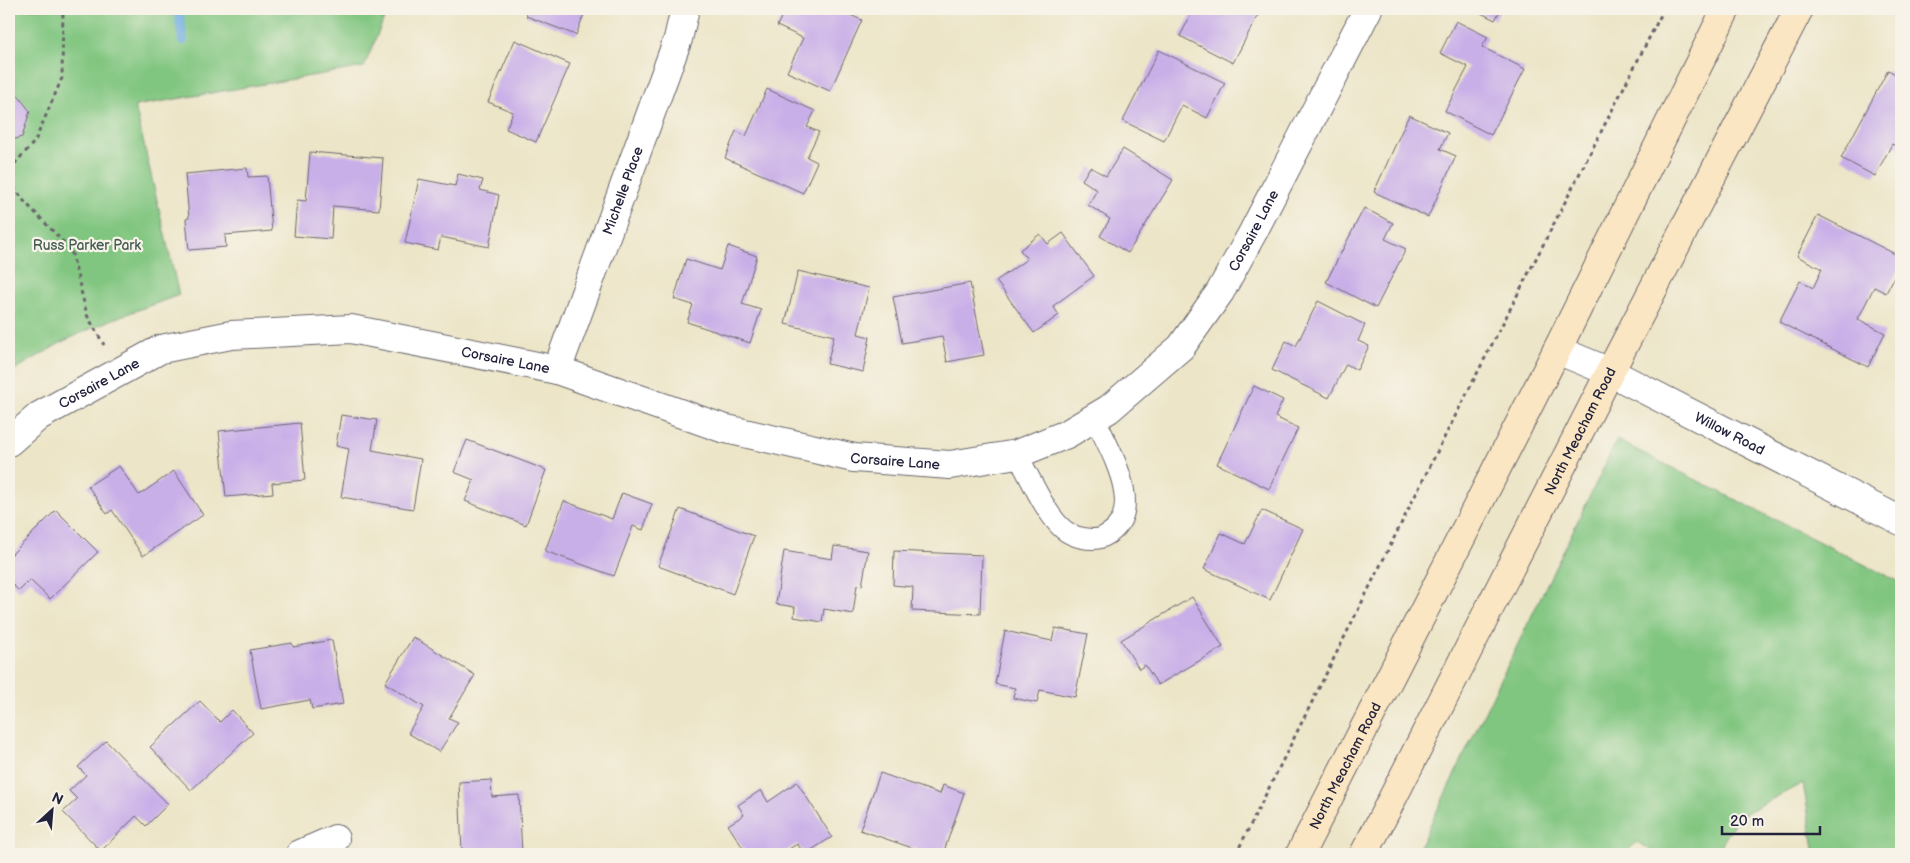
<svg xmlns="http://www.w3.org/2000/svg" width="1910" height="863" font-family="'Balsamiq Sans',sans-serif">
<style>
.green{fill:#81c680;stroke:#52745e}
.lines{fill:none;stroke-linecap:round;stroke-linejoin:round}
.stream{stroke:#69abde;stroke-width:10}
.building{fill:#c9afe8}
.service-casing{stroke:#69666c;stroke-width:22}
.minor-casing{stroke:#69666c;stroke-width:30}
.secondary-casing{stroke:#69666c;stroke-width:30}
.path{stroke:#69666c;stroke-width:3;stroke-dasharray:4 4;stroke-linecap:butt}
.service{stroke:#fff;stroke-width:20}
.minor{stroke:#fff;stroke-width:28}
.secondary{stroke:#fbe6c3;stroke-width:28}
.labels{text-anchor:middle;stroke-width:4.5;stroke-linejoin:round;paint-order:stroke}
.street-label{font-size:14px;fill:#22223b;stroke:#f7f3e8}
.park-label{font-size:14px;fill:#435b53;stroke:#f7f3e8}
</style>
<rect width="100%" height="100%" fill="#f7f3e8"/>
<filter id="ink" filterUnits="userSpaceOnUse"><feTurbulence type="fractalNoise" baseFrequency=".02" numOctaves="2"/><feDisplacementMap in="SourceGraphic" scale="10" xChannelSelector="R" yChannelSelector="G"/><feConvolveMatrix kernelMatrix="1 2 1 2 8 2 1 2 1" color-interpolation-filters="sRGB"/></filter>
<filter id="wash" filterUnits="userSpaceOnUse"><feTurbulence type="fractalNoise" baseFrequency=".0096" numOctaves="4" result="noise"/><feDisplacementMap in="SourceGraphic" scale="20" xChannelSelector="R" yChannelSelector="G"/><feGaussianBlur stdDeviation="1.12" result="paint"/><feColorMatrix in="noise" values="0 0 0 0 0 0 0 0 0 0 0 0 0 0 0 0 0 1.4 0 .05"/><feComposite in="paint" operator="in"/></filter>
<g filter="url(#wash)">
<rect width="100%" height="100%" fill="#ece5c7"/>
<path class="green" d="M9 9H388L364 67 135 106 179 295 108 321 64 341 9 373Z
M1617 440 1901 583V854H1815L1803 783 1738 817 1716 854H1657L1637 842 1625 854H1416Z"/>
<g class="lines">
<path class="stream" d="M178 9 183 40"/>
</g>
<g id="blocks">
<path class="building" d="M529 9H586L576 35 526 16Z
M785 9H836L862 20 830 91 787 72 803 38 777 26Z
M1194 9H1261L1233 63 1180 36Z
M1473 9H1501L1495 20Z
M1456 21 1488 37 1482 47 1525 69 1491 135 1445 111 1468 67 1440 53Z
M515 40 570 64 536 142 506 129 513 112 488 102Z
M1159 50 1225 83 1207 118 1182 105 1164 141 1123 121Z
M1888 70 1901 77V149L1892 144 1875 176 1841 158Z
M9 84 30 111 22 137 9 141Z
M767 89 815 111 807 127 819 132 807 157 817 162 803 193 725 158 736 131 746 136Z
M1409 115 1448 133 1440 149 1456 156 1428 217 1374 192Z
M1123 149 1173 180 1128 253 1100 236 1110 219 1088 205 1097 190 1082 180 1090 167 1106 176Z
M310 152 383 158 379 210 333 206 331 239 294 236 297 200 306 201Z
M247 168 248 177 267 176 272 231 225 235 226 247 189 250 186 219 189 218 185 174Z
M458 174 483 180 480 190 499 195 489 247 441 237 438 250 405 243 419 179 455 186Z
M1364 208 1393 223 1385 239 1406 249 1376 308 1326 282Z
M1818 215 1901 257V264L1886 293 1874 287 1858 319 1885 333 1868 367 1779 322 1800 281 1813 288 1822 269 1797 256Z
M1063 233 1094 276 1053 306 1059 315 1034 333 996 281 1027 259 1020 250 1040 234 1048 244Z
M728 246 757 256 742 304 761 310 750 343 687 322 693 305 674 299 686 259 720 270Z
M798 271 869 288 858 334 870 337 863 372 827 364 834 336 785 324Z
M970 283 984 355 947 362 942 336 902 343 893 297Z
M1318 301 1365 325 1358 341 1369 346 1357 370 1346 364 1329 398 1272 370 1286 341 1296 346Z
M1254 386 1283 400 1275 417 1298 428 1269 489 1217 464Z
M341 415 377 420 372 450 421 459 413 509 341 497 349 449 336 446Z
M300 423 305 480 272 483 273 493 226 497 219 431Z
M467 440 546 470 526 525 465 501 474 480 454 472Z
M119 466 139 495 174 471 203 515 143 556 112 510 107 514 88 486Z
M622 493 652 504 643 530 633 526 614 576 545 551 564 501 612 519Z
M680 509 754 536 733 594 658 566Z
M56 510 98 552 50 599 30 580 19 591 9 581V557Z
M1262 510 1303 529 1270 600 1204 569 1221 533 1245 544Z
M834 546 868 551 862 586 857 585 853 614 824 609 822 622 794 617 795 607 776 604 784 551 832 559Z
M894 551 982 555 980 614 912 611 913 587 893 585Z
M1192 597 1223 647 1158 685 1145 665 1139 669 1121 640Z
M1055 628 1088 634 1075 697 1040 690 1037 703 1013 698 1015 688 995 684 1005 631 1052 641Z
M413 637 475 675 449 718 458 722 439 752 408 733 424 707 385 683Z
M332 640 343 704 312 709 310 700 261 709 250 650 292 643 293 647Z
M200 701 220 722 232 710 253 733 191 790 150 747Z
M106 741 168 804 146 826 136 816 101 851 63 812 77 799 69 791 86 775 78 767Z
M880 773 940 794 943 785 964 793 943 854H930L860 830Z
M491 780 492 797 519 795 522 854H462L459 782Z
M797 782 832 837 805 854 797 844 781 854H747L728 825 744 815 738 805 761 790 768 802Z"/>
</g>
</g>
<g filter="url(#ink)">
<use href="#blocks" fill-opacity="0" stroke="#69666c" stroke-width="1"/>
<g class="lines">
<g class="service-casing">
<path id="service" d="M1017 454C1029 475 1046 515 1063 529 1072 537 1092 542 1103 537 1150 514 1109 450 1095 418"/>
</g>
<g class="minor-casing">
<g id="minor">
<path id="s1" d="M1557 350 1610 372 1901 521"/>
<path id="s2" d="M557 370 678 39 685 9"/>
<path id="s3" d="M9 442 39 416 161 349 231 335 351 329 557 370 722 428 854 458 950 465 1017 454 1067 434 1109 409 1181 347 1220 292 1253 232 1368 9"/>
<path d="M300 854 335 839"/>
</g>
</g>
<g class="secondary-casing">
<g id="secondary">
<path id="s4" d="M1300 854 1557 350 1726 9"/>
<path id="s5" d="M1364 854 1610 372 1799 9"/>
</g>
</g>
<path class="path" d="M9 170 35 141 62 78 63 9
M9 180 24 201 71 250 87 315 104 345
M1236 854 1445 436 1664 9"/>
<use href="#service" class="service"/>
<use href="#minor" class="minor"/>
<use href="#secondary" class="secondary"/>
</g>
</g>
<g class="labels">
<g class="street-label">
<text dy="5" stroke="none"><textPath href="#s2" startOffset="191">Michelle Place</textPath></text>
<text dy="5" stroke="none"><textPath href="#s3" startOffset="1390">Corsaire Lane</textPath></text>
<text dy="5" stroke="none"><textPath href="#s3" startOffset="528">Corsaire Lane</textPath></text>
<text dy="5" stroke="none"><textPath href="#s3" startOffset="108">Corsaire Lane</textPath></text>
<text dy="5" stroke="none"><textPath href="#s5" startOffset="475">North Meacham Road</textPath></text>
<text dy="5" stroke="none"><textPath href="#s1" startOffset="192">Willow Road</textPath></text>
<text dy="5" stroke="none"><textPath href="#s3" startOffset="932">Corsaire Lane</textPath></text>
<text dy="5" stroke="none"><textPath href="#s4" startOffset="99">North Meacham Road</textPath></text>
</g>
<g class="park-label">
<text x="87" y="250">Russ Parker Park</text>
</g>
</g>
<rect width="1910" height="863" fill="none" stroke="#f7f3e8" stroke-width="30"/>
<g transform="translate(52 810) rotate(26)" stroke="#f7f3e8" stroke-width="4" paint-order="stroke">
<path d="M0-4L9 19L0 12L-9 19Z" fill="#22223b"/>
<text y="-8" font-size="14" font-weight="bold" text-anchor="middle" fill="#22223b">N</text>
</g>
<path d="M1722 826v8h98v-8" fill="none" stroke="#22223b" stroke-width="2.5"/>
<text x="1730" y="826" font-size="15" fill="#22223b" stroke="#f7f3e8" stroke-width="4" paint-order="stroke">20 m</text>
</svg>
